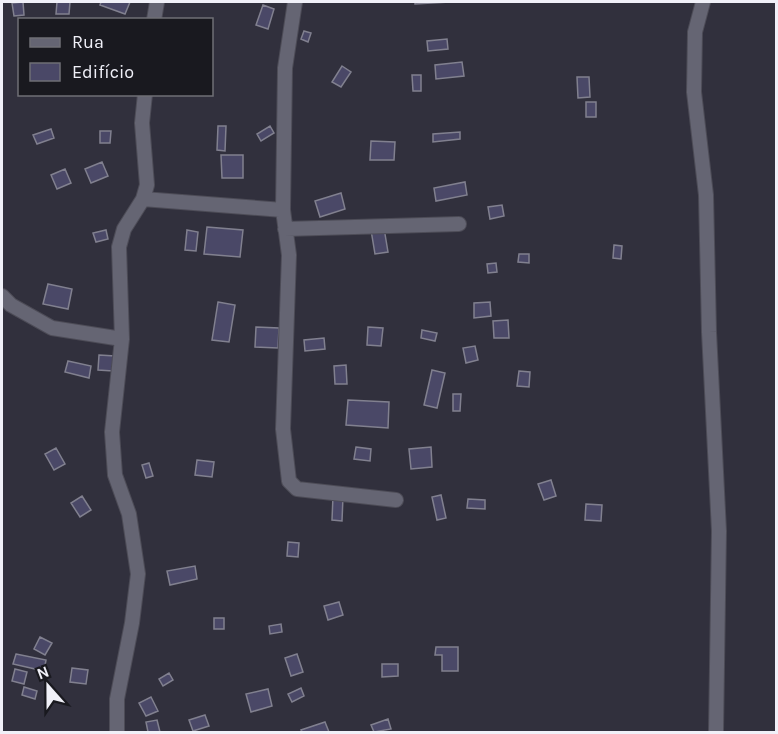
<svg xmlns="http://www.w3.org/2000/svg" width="778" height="734" font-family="Karla,sans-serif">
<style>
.building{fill:#4a4867;stroke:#81808f;stroke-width:1.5}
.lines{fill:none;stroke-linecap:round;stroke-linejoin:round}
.street-casing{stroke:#4d4c57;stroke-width:16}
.street{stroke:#656573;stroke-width:14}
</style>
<rect width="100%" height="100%" fill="#31303d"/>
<path class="building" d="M23 2 24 15 14 16 12 3Z
M57 2H70L69 14H56Z
M101 2H130L125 14 100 5Z
M415 2H450L415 4Z
M263 5 274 9 268 29 256 25Z
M304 31 311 33 308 42 301 39Z
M447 39 448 49 428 51 427 41Z
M462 62 464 76 436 79 435 65Z
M342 66 351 72 341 87 332 82Z
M412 75H421V91H413Z
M577 77H589L590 97 578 98Z
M586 102H596V117H586Z
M218 126H226L225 151 217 150Z
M270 126 274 133 261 141 257 134Z
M51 129 54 138 37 144 33 135Z
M100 131H111L110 143H100Z
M460 132V139L433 142V134Z
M371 141 395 142 394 160H370Z
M221 155H243V178H222Z
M102 162 108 176 91 183 85 169Z
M65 169 71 183 57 189 51 175Z
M465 182 467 195 436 201 434 188Z
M341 193 345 209 320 217 315 201Z
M502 205 504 216 490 219 488 207Z
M207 227 243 230 240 257 204 254Z
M384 228 388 252 375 254 371 230Z
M106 230 108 239 96 242 93 233Z
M187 230 198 232 196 251 185 250Z
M614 245 622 246 621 259 613 258Z
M519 254H529V263L518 262Z
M496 263 497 272 488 273 487 264Z
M48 284 72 289 68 309 43 304Z
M218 302 235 305 229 342 212 340Z
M490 302 491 316 474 318V303Z
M508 320 509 338H494L493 321Z
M256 327 279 328 278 348 255 347Z
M368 327 383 328 381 346 367 345Z
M422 330 437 333 435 341 421 338Z
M324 338 325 349 305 351 304 340Z
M475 346 478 360 466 363 463 348Z
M99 355 115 356 113 371 98 370Z
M68 361 91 366 89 378 65 372Z
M346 365 347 384H335L334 366Z
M432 370 445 373 437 408 424 405Z
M519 371 530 372 529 387 517 386Z
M453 394H461L460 411H453Z
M348 400 389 402 388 428 346 425Z
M356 447 371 449 370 461 354 459Z
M431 447 432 467 411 469 409 449Z
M56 448 65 464 54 470 45 454Z
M197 460 214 462 212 477 195 475Z
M149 463 153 476 146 478 142 465Z
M551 480 556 496 544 500 538 484Z
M441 495 446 518 437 520 432 497Z
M82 496 91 510 80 517 71 503Z
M333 496 343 497 342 521 332 520Z
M468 499 485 500V509L467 508Z
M586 504 602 505 601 521 585 520Z
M288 542 299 543 298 557 287 556Z
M195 566 197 579 170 585 167 571Z
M339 602 343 615 328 620 324 606Z
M214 618H224V629H214Z
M281 624 282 632 270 634 269 626Z
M40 637 52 643 45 655 34 649Z
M436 647H458V671H442V655H435Z
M16 654 46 660 44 671 13 664Z
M297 654 303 672 291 676 285 658Z
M382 664H398V676L382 677Z
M72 668 88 670 86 684 70 682Z
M15 669 27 672 24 684 12 681Z
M169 673 173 680 163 686 159 679Z
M24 687 37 691 35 699 22 695Z
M301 688 304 696 292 702 288 694Z
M268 689 272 706 251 712 246 694Z
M151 697 158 711 146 716 139 703Z
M205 715 209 726 193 731 189 720Z
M388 719 391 729 374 732 371 725Z
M157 720 160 732H148L146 722Z
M325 722 329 732H302L301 730Z"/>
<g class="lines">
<g class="street-casing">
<path id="street" d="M295 2 285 68 283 210 289 255 283 429 289 481 297 489 396 500
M703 2 695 32 694 92 706 195 709 332 719 531 716 732
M154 20 157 2
M143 199 283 210
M285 229 459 224
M2 296 11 305 52 328 122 339
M117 732V699L132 623 138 574 129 514 115 475 112 432 122 339 119 247 124 229 143 199 147 185 142 123 145 94"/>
</g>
<use href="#street" class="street"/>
</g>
<rect width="778" height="734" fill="none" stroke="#f0f0f8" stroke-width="6"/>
<rect x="18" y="18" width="195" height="78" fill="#19191f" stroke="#6f6f76" stroke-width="1.5"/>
<rect x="30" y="38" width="30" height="9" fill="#656573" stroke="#6f6f76" stroke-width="1.5"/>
<text x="72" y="48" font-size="18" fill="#f0f0f8">Rua</text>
<rect x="30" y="63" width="30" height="18" fill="#4a4867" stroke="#6f6f76" stroke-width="1.5"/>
<text x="72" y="78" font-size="18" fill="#f0f0f8">Edifício</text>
<g transform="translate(48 686) rotate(339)" stroke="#19191f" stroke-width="4.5" paint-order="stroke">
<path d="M0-4.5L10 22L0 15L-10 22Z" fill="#f0f0f8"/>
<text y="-9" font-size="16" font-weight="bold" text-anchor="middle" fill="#f0f0f8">N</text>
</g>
</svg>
